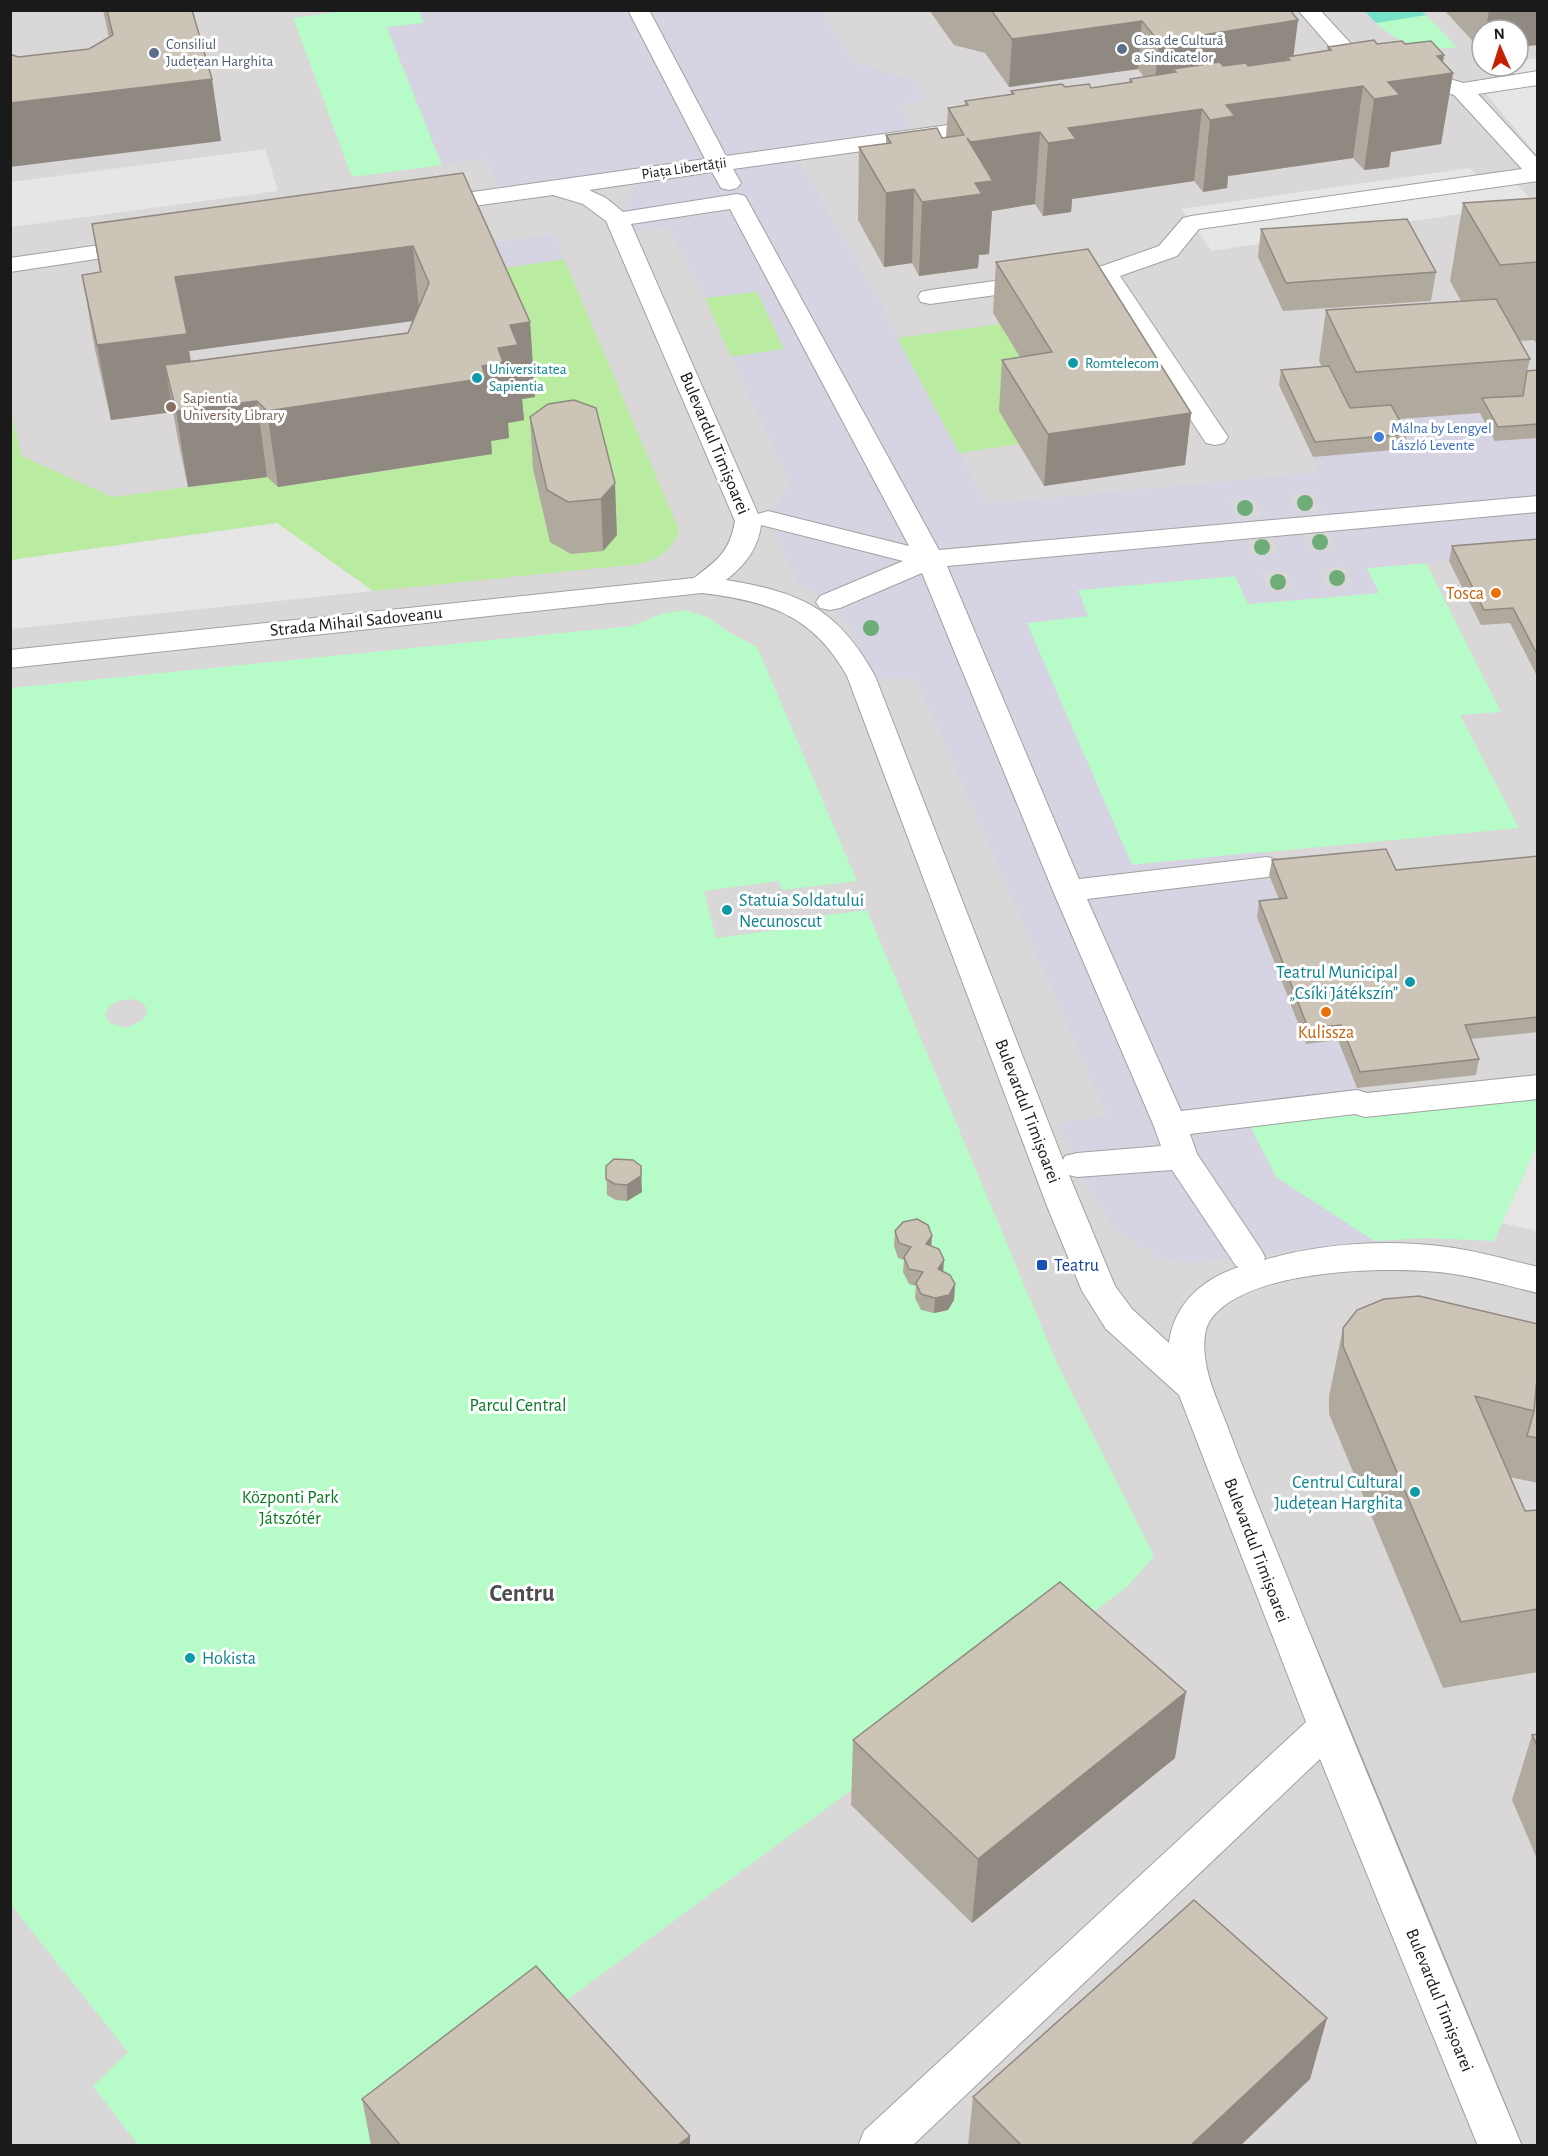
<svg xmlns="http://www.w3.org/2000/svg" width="1548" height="2156" font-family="'Alegreya Sans',sans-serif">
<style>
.residential{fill:#d9d7d7;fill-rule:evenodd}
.grass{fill:#b9eba1}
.park{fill:#b7fcc8;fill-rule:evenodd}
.pitch{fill:#77e1ca}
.parking{fill:#e6e6e6}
.plaza{fill:#d6d3e3;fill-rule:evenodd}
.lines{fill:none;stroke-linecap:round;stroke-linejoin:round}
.minor-casing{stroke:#a1a1a1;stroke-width:2}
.minor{fill:#fff;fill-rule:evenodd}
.tree{fill:#6ead78}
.wall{fill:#b0a99e;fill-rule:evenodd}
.shaded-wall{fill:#908981}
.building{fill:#cdc4b8;stroke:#908981;stroke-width:1.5}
.service-dot{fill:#5c6f8a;stroke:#fff;stroke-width:2}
.culture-dot{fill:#0f9aa8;stroke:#fff;stroke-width:2}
.education-dot{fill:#8d6e63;stroke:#fff;stroke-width:2}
.shop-dot{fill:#3f7fe0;stroke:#fff;stroke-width:2}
.food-dot{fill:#e8710a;stroke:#fff;stroke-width:2}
.transit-dot{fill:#1a4fb4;stroke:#fff;stroke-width:2}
.labels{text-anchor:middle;stroke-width:6;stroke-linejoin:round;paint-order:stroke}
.far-service-label{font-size:15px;fill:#4e5e75;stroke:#fff;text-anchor:start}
.far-street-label{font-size:15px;fill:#1a1a1a;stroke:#fff}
.far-culture-label{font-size:15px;fill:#0d838f;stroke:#fff;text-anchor:start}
.far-education-label{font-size:15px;fill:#785e54;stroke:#fff;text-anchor:start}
.far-shop-label{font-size:15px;fill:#366cbe;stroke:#fff;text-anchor:start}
.street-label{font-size:18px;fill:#1a1a1a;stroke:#fff}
.food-label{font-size:18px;fill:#c56008;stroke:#fff;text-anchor:end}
.culture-label{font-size:18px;fill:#0d838f;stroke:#fff;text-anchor:start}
.transit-label{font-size:18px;fill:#164399;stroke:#fff;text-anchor:start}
.park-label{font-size:18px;fill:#067b23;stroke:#fff}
.district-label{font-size:24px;font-weight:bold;fill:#4d4d4d;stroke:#fff}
</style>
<rect width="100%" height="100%" fill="#edebdf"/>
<path class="residential" d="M11 11H1537V2145H11ZM1482 30H1518V66H1482Z"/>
<path class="grass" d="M564 259 679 530C672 550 661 558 640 564L373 591 277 523 11 560 10 409 22 456 112 497 267 477 278 487 492 454 478 272Z
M757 291 784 349 731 357 705 298Z
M1000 324 1049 403 1019 444 958 453 897 338Z"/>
<path class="park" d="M352 10 419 11 425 23 387 28 442 165 352 177 293 18Z
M1426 15 1457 47C1426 52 1399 44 1376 23Z
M1426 563 1501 712 1460 715 1519 828 1132 865 1026 623 1088 616 1078 590 1235 576 1249 604 1379 593 1366 568Z
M684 610 707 617 727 631 757 647 857 881 782 890 779 881 704 891 716 938 792 928 791 920 867 910 1056 1361 1154 1556 1127 1587 370 2145H138L93 2086 128 2052 11 1905V688L632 626 661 614ZM130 999C138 1000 145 1002 147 1011L144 1019 127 1028 110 1023 105 1015C109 1003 118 1000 130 999Z
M1537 1090V1146L1494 1241 1426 1238 1374 1241 1276 1177 1246 1118Z"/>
<path class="pitch" d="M1365 11H1421L1426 15 1376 23Z"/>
<path class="parking" d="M1537 58V155L1486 94 1511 89 1490 66H1518V61Z
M265 149 278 191 11 227V182Z
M1470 168 1488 187 1516 183 1534 203 1212 251 1181 209Z
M277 523 373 591 11 629V560Z
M1537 1146V1231L1502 1223Z"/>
<path class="plaza" d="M419 10 821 11 854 62 913 81 926 101 898 105 917 136 795 153 881 304 897 338 987 504 1319 472 1313 457 1389 420 1480 413 1495 441 1537 438V554L1367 568 1379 593 1248 604 1235 576 1078 590 1088 616 1027 623 1132 865 1260 852 1284 914 1257 917 1305 1043 1338 1040 1365 1105 1246 1119 1276 1177 1374 1241 1191 1263 1164 1259 1115 1232 1082 1177 1059 1123 1107 1115 916 679H871L850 629 830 602 798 583 768 519 790 483 731 357 784 349 757 292 705 298 669 227 634 232 627 218 625 207 633 191 651 174 501 194 486 159 442 165 387 27 424 23ZM1313 493 1322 511 1297 513 1289 495ZM1254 499 1262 516 1237 519 1230 501ZM1328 532 1337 550 1311 552 1303 534ZM1271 535 1279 553 1254 556 1246 538ZM1345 567 1353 585 1327 587 1319 569ZM1287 571 1295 590 1270 592 1262 573Z
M555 234 564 259 478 272 469 246Z"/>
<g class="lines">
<g class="minor-casing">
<path id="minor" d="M628 10H649L726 156 991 119 999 121 1002 126 999 131 991 133 733 169 741 183 737 188 729 190 721 188 712 172 589 190 606 198 623 212 737 194 745 196 939 550 1538 496V512L947 566 1079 879 1267 857 1278 860 1282 867 1278 874 1267 877 1087 899 1181 1111 1357 1090 1367 1093 1538 1075V1099L1365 1117 1355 1114 1190 1134 1197 1154 1260 1248 1265 1257 1264 1260C1321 1243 1388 1239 1447 1247 1478 1251 1508 1260 1538 1267V1293C1508 1286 1478 1277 1447 1273 1390 1266 1248 1268 1211 1319 1201 1333 1204 1357 1208 1373 1213 1393 1222 1411 1229 1431 1252 1492 1278 1553 1302 1614 1374 1792 1448 1969 1522 2146H1478L1320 1759 912 2146H858L864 2131 1306 1722 1179 1395 1106 1329 1082 1291 1047 1206 847 676C813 615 768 601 702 593L10 668V650L694 578C718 560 730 551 735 521L606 221 583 204 553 195 430 212 422 210 418 205 422 200 430 198 705 159ZM730 209 909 546 768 511 758 514 631 224ZM761 525 903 561 820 596 816 602 820 608 830 610 840 608 922 573 1053 891 1153 1124 1161 1146 1077 1153 1065 1156 1063 1160 875 676C838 609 801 592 726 580 745 565 758 549 761 525ZM1172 1170 1236 1266 1239 1267C1202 1279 1174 1304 1169 1343L1132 1309 1115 1286 1069 1175 1077 1177Z
M1298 10H1320L1354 47 1360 61 1357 66 1349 68 1341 66 1336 54Z
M1408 66 1463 83 1538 71V85L1478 94 1538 159V181L1199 229 1177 256 1120 276 1228 437 1224 443 1215 445 1206 443 1099 281 930 304 921 302 918 297 921 292 930 290 1102 266 1159 246 1183 218 1191 216 1522 169 1454 95 1400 78 1397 73 1400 68Z
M141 239 149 241 153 246 149 251 10 272V258Z"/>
</g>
<use href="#minor" class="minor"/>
</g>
<g class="tree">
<circle cx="1305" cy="503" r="8"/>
<circle cx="1245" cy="508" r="8"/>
<circle cx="1320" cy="542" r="8"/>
<circle cx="1262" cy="547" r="8"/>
<circle cx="1337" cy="578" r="8"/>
<circle cx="1278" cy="582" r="8"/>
<circle cx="871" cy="628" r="8"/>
</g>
<path class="wall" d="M103 10H192L212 79 221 141 18 57 89 49 109 38Z
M929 10H1290L1293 56 1327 51 1328 47 1377 44H1405L1443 62 1453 73 1441 144 1391 152 1389 167 1364 170 1353 158 1228 176 1227 188 1203 192 1194 181 1072 199 1071 212 1043 216 1035 204 992 211 989 254 979 255 978 268 919 276 912 263 884 267 858 220 859 147 886 144V135L946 137 948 108 965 105V101L1011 95V91L1065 87 1091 88 1129 82 1130 79 1144 77 1138 69 1009 87 985 53 954 45Z
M1444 10H1538L1518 30H1482V51Z
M463 173 530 322 535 397 522 399 524 420 508 423 509 438 491 441 492 454 278 487 267 477 188 487 178 440 173 412 111 420 95 350 82 275 100 273 92 224ZM413 321 408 333 191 361 189 351Z
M1538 198V345L1534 340 1519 341 1530 359 1527 371 1538 370V438L1495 441 1480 413 1399 419 1407 434 1404 449 1313 457 1279 385 1281 370 1322 367 1319 361 1326 310 1461 301 1450 281 1463 203Z
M1261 229 1436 272 1431 301 1283 311 1258 257Z
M996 262 1191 413 1185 465 1044 486 999 411 1002 360 1020 357 993 313Z
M574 400 617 535 603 551 571 554 550 542 533 469 530 417Z
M1538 539V678L1510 623 1481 625 1449 561 1452 546Z
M1538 856V1032L1471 1039 1479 1059 1476 1075 1357 1088 1338 1040 1306 1044 1257 917 1259 901 1279 899 1269 875 1272 860 1396 870Z
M606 1166 642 1192 627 1201 616 1200 607 1195Z
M895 1231 932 1246 943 1272 955 1284 954 1300 948 1310 934 1313 921 1310 915 1298 916 1286 909 1284 903 1272 904 1260 898 1258 894 1246Z
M1538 1324V1483L1510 1477 1525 1511 1538 1510V1672L1443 1688 1329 1414V1396L1343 1328Z
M1538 1734V1861L1512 1800 1532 1735Z
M853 1740 1175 1758 972 1923 851 1805Z
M1327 2018 1310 2079 1241 2145H968L973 2097Z
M362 2099 690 2136V2145H371Z"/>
<path class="shaded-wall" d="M1489 10H1538V45L1518 47V30H1486Z
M1298 20 1292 68 1290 60 1287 57 1286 69 1176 72 1173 69 1172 87 1154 90 1159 42Z
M1142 21 1138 69 1009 87 1012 39Z
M1444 55 1441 75 1453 73 1441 144 1391 152 1389 167 1364 170 1374 99 1388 82 1437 56Z
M212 79 221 141 10 167V103Z
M1363 86 1353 158 1228 176 1227 188 1203 192 1210 120 1226 105Z
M1202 109 1194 181 1072 199 1071 212 1043 216 1048 143 1068 128Z
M1040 132 1035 204 992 211 989 254 979 255 978 268 919 276 922 202 968 196 971 142Z
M914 189 912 263 884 267 886 193Z
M413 246 420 320 189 351 198 408 257 401 267 477 188 487 176 411 165 365 173 412 111 420 97 345 175 277Z
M530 322 535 397 522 399 524 420 508 423 509 438 491 441 492 454 278 487 267 411 498 348 510 325Z
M1191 413 1185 465 1044 486 1048 434Z
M615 483 617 535 603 551 601 499Z
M641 1166 642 1192 627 1201V1185Z
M932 1236 931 1251 926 1244Z
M944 1260 943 1275 938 1269Z
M955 1284 954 1300 948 1310 934 1313 935 1298Z
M1186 1692 1175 1758 972 1923 978 1859Z
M1327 2018 1310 2079 1241 2145H1191Z
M690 2136V2145H678Z"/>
<path class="building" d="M107 10H192L212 79 10 103V54L18 57 89 49 113 35Z
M991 10H1290L1298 20 1159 42 1142 21 1012 39Z
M1374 40 1377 44 1402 41 1405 44 1431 41 1444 55 1437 56 1453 73 1388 82 1400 95 1374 99 1363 86 1226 105 1235 116 1210 120 1202 109 1068 128 1076 139 1048 143 1040 132 971 142 967 138 993 181 975 183 982 194 922 202 914 189 886 193 859 147 891 143 886 135 937 128 942 138 964 135 948 108 968 105 965 101 1014 94 1011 91 1062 84 1065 87 1089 84 1091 88 1132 82 1130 79 1176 72 1173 69 1220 62 1223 66 1246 63 1248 66 1290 60 1287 57 1331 50 1328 47Z
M463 173 530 322 510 325 518 345 498 348 503 362 482 366 486 378 267 411 257 401 176 411 165 365 408 333 429 283 413 246 175 277 187 334 97 345 82 275 101 272 92 224Z
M1538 198V262L1500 265 1463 203Z
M1407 219 1436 272 1286 283 1261 229Z
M1088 249 1191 413 1048 434 1002 360 1052 352 996 262Z
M1496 299 1530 359 1356 372 1326 310Z
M1329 366 1350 408 1391 405 1407 434 1315 442 1281 370Z
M1538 370V424L1498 427 1482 398 1523 396 1527 371Z
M574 400 596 408 615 483 601 499 568 502 547 490 530 417 548 404Z
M1538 539V656L1513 608 1484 610 1452 546Z
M1386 849 1396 870 1538 856V1017L1465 1025 1479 1059 1360 1072 1341 1025 1308 1028 1259 901 1287 898 1272 860Z
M614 1159 633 1160 641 1166V1176L627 1185 615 1184 606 1179V1166Z
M917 1219 928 1225 932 1236 926 1244 939 1249 944 1260 938 1269 950 1275 955 1284 949 1295 935 1298 921 1294 916 1283 923 1272 909 1269 904 1257 911 1247 899 1243 895 1231 903 1222Z
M1419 1296 1538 1324V1367L1534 1411 1475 1396 1525 1511 1538 1510V1609L1461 1622 1343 1346V1328L1357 1310 1384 1299Z
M1538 1367V1438L1527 1436 1534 1411Z
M1060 1582 1186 1692 978 1859 853 1740Z
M1538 1734V1747L1532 1735Z
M1194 1900 1327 2018 1191 2145H1021L973 2097Z
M536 1966 690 2136 678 2145H400L362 2099Z"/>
<g class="service-dot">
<circle cx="1122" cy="49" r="6"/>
<circle cx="154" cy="53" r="6"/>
</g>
<g class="culture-dot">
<circle cx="1073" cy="363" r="6"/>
<circle cx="477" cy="378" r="6"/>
<circle cx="727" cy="910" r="6"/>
<circle cx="1410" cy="982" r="6"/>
<circle cx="1415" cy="1492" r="6"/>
<circle cx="190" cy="1658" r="6"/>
</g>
<circle class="education-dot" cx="171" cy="407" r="6"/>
<circle class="shop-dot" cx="1379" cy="437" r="6"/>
<g class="food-dot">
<circle cx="1496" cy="593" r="6"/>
<circle cx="1326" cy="1012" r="6"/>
</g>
<rect class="transit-dot" x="1036" y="1259" width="12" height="12" rx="3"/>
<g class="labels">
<g class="far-service-label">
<text x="1134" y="45">Casa de Cultură<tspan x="1134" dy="17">a Sindicatelor</tspan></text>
<text x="166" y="49">Consiliul<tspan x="166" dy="17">Județean Harghita</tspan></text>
</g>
<g class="far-street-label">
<text transform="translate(684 168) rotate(-8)" y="5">Piața Libertății</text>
</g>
<g class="far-culture-label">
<text x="1085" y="368">Romtelecom</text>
<text x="489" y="374">Universitatea<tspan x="489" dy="17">Sapientia</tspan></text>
</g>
<g class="far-education-label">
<text x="183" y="403">Sapientia<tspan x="183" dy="17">University Library</tspan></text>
</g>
<g class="far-shop-label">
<text x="1391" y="433">Málna by Lengyel<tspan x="1391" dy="17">László Levente</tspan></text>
</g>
<g class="street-label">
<text transform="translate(715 443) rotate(67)" y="6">Bulevardul Timișoarei</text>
<text transform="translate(356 621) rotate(-6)" y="6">Strada Mihail Sadoveanu</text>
<text transform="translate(1028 1111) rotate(69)" y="6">Bulevardul Timișoarei</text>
<text transform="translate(1257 1550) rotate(69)" y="6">Bulevardul Timișoarei</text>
<text transform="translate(1440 2000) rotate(68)" y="6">Bulevardul Timișoarei</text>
</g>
<g class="food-label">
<text x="1484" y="599">Tosca</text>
<text x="1326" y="1038" text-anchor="middle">Kulissza</text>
</g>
<g class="culture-label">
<text x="739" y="906">Statuia Soldatului<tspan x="739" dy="21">Necunoscut</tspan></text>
<text x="1398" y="978" text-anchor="end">Teatrul Municipal<tspan x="1398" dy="21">„Csíki Játékszín”</tspan></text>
<text x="1403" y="1488" text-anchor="end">Centrul Cultural<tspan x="1403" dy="21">Județean Harghita</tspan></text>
<text x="202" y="1664">Hokista</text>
</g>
<g class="transit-label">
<text x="1054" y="1271">Teatru</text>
</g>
<g class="park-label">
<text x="518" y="1411">Parcul Central</text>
<text x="290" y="1503">Központi Park<tspan x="290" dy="21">Játszótér</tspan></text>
</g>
<g class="district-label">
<text x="522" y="1601">Centru</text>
</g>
</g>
<rect width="1548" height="2156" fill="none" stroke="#1a1a1a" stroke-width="24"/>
<g transform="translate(1500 48) rotate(357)"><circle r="28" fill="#ffffff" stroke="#a3a3a3" stroke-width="1.5"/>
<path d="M0-4.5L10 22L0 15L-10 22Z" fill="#c52000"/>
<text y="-9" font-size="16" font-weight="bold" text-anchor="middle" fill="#1a1a1a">N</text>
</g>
</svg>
